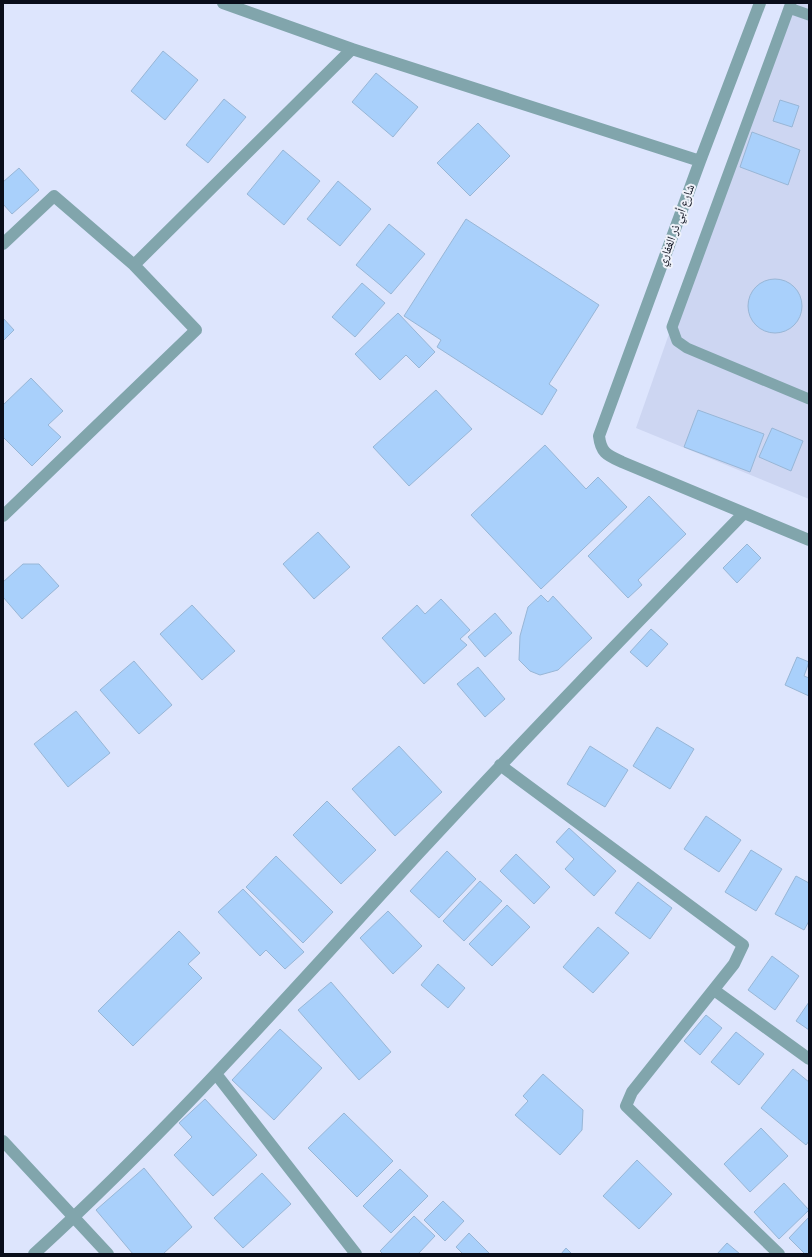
<svg xmlns="http://www.w3.org/2000/svg" width="812" height="1257" font-family="Figtree,'Noto Naskh Arabic',sans-serif">
<style>
.built{fill:#cdd6f2}
.building{fill:#a9d0fb;stroke:#98b6d6}
.lines{fill:none;stroke-linecap:round;stroke-linejoin:round}
.lane{stroke:#81a5ac;stroke-width:11}
.street{stroke:#81a5ac;stroke-width:12}
.labels{text-anchor:middle;stroke-width:4;stroke-linejoin:round;paint-order:stroke}
.street-label{font-size:12px;fill:#090d1a;stroke:#eff2fa}
</style>
<rect width="100%" height="100%" fill="#dde5fd"/>
<path class="built" d="M785 3H809V499L636 428Z"/>
<path class="building" d="M163 51 198 80 165 120 131 91Z
M376 73 418 107 393 137 352 102Z
M224 99 246 117 208 163 186 145Z
M780 100 799 106 792 127 773 121Z
M478 123 510 156 470 196 437 163Z
M752 132 800 150 788 185 740 167Z
M283 150 320 181 284 225 247 194Z
M19 168 39 190 12 214 3 204V182Z
M338 181 371 209 340 246 307 219Z
M466 219 599 305 549 384 557 390 542 415 437 347 441 340 404 316Z
M389 224 425 254 391 294 356 265Z
M748 306a27 27 0 1 1 54 0a27 27 0 1 1-54 0Z
M362 283 385 303 355 337 332 317Z
M398 313 435 352 419 368 406 355 380 380 355 354Z
M3 318 14 330 3 341Z
M31 378 63 411 48 425 61 437 32 466 3 437V405Z
M436 390 472 429 409 486 373 447Z
M698 410 764 434 750 472 684 447Z
M772 428 803 441 791 471 759 457Z
M545 445 586 489 598 477 627 507 541 589 471 515Z
M649 496 686 534 638 580 642 585 628 598 588 556Z
M318 532 350 567 314 599 283 564Z
M747 544 761 558 737 583 723 568Z
M23 564H39L59 586 22 619 3 597V582Z
M541 595 548 602 553 596 592 638 558 670 540 675 530 671 519 660 520 636 528 607Z
M441 599 470 630 460 639 467 645 424 684 382 638 417 605 425 614Z
M192 605 235 651 202 680 160 634Z
M495 613 512 633 485 657 468 637Z
M651 629 668 644 647 667 630 652Z
M797 657 809 662 804 676 809 678V696L785 685Z
M134 661 172 705 139 734 100 690Z
M478 667 505 699 485 717 457 684Z
M76 711 110 753 68 787 34 744Z
M657 727 694 749 670 789 633 766Z
M399 746 442 792 395 836 352 789Z
M590 746 628 770 605 807 567 784Z
M327 801 376 850 341 884 293 835Z
M706 816 741 840 719 872 684 849Z
M569 828 616 871 594 896 565 869 574 859 556 842Z
M751 850 782 869 756 911 725 892Z
M447 851 476 879 439 918 410 891Z
M516 854 550 887 534 904 500 871Z
M276 856 333 912 303 943 246 887Z
M796 876 809 883V921L804 930 775 914Z
M480 881 502 901 464 941 443 921Z
M638 882 672 908 650 939 615 913Z
M243 889 304 952 285 969 266 950 260 956 218 912Z
M507 905 530 927 492 966 469 944Z
M388 911 422 946 393 974 360 938Z
M598 927 629 953 593 993 563 967Z
M179 931 200 953 188 964 202 978 133 1046 98 1011Z
M772 956 799 976 775 1010 748 990Z
M438 964 465 988 448 1008 421 985Z
M331 982 391 1052 359 1080 298 1010Z
M809 1002V1030L796 1021Z
M706 1015 722 1028 700 1055 684 1041Z
M280 1029 322 1068 274 1120 232 1080Z
M736 1032 764 1054 739 1085 711 1062Z
M793 1069 809 1082V1141L806 1145 761 1108Z
M543 1074 583 1110 582 1130 560 1155 515 1115 528 1101 523 1096Z
M205 1099 257 1155 213 1196 174 1155 192 1137 179 1123Z
M344 1113 393 1161 357 1197 308 1148Z
M761 1128 788 1156 750 1192 724 1164Z
M637 1160 672 1194 639 1229 603 1196Z
M144 1168 192 1227 163 1254H133L96 1210Z
M400 1169 428 1196 391 1233 363 1206Z
M262 1173 291 1204 243 1248 214 1218Z
M784 1183 809 1210 779 1239 754 1212Z
M443 1201 464 1221 445 1241 424 1220Z
M414 1216 435 1236 418 1254H383L380 1251Z
M809 1217V1254H805L789 1238Z
M469 1233 490 1254H463L456 1247Z
M727 1243 740 1254H717Z
M566 1248 572 1254H561Z"/>
<g class="lines">
<path class="lane" d="M791 3 672 327 677 341 687 348 809 399
M789 8 809 15"/>
<path class="street" d="M223 3 352 49
M760 3 700 161 599 436C601 453 607 455 622 462L809 540
M3 244 54 196 134 265 352 49 700 161
M3 516 196 330 134 265
M500 765 743 945 734 964 632 1092 626 1106 779 1254
M714 990 809 1059
M216 1074 356 1254
M3 1141 108 1254
M34 1254C171 1129 294 989 419 853 525 738 634 626 743 514"/>
</g>
<g class="labels">
<g class="street-label">
<text transform="translate(676 225) rotate(-70)" y="4">شارع أبي ذر الغفاري</text>
</g>
</g>
<rect width="812" height="1257" fill="none" stroke="#090d1a" stroke-width="8"/>
</svg>
